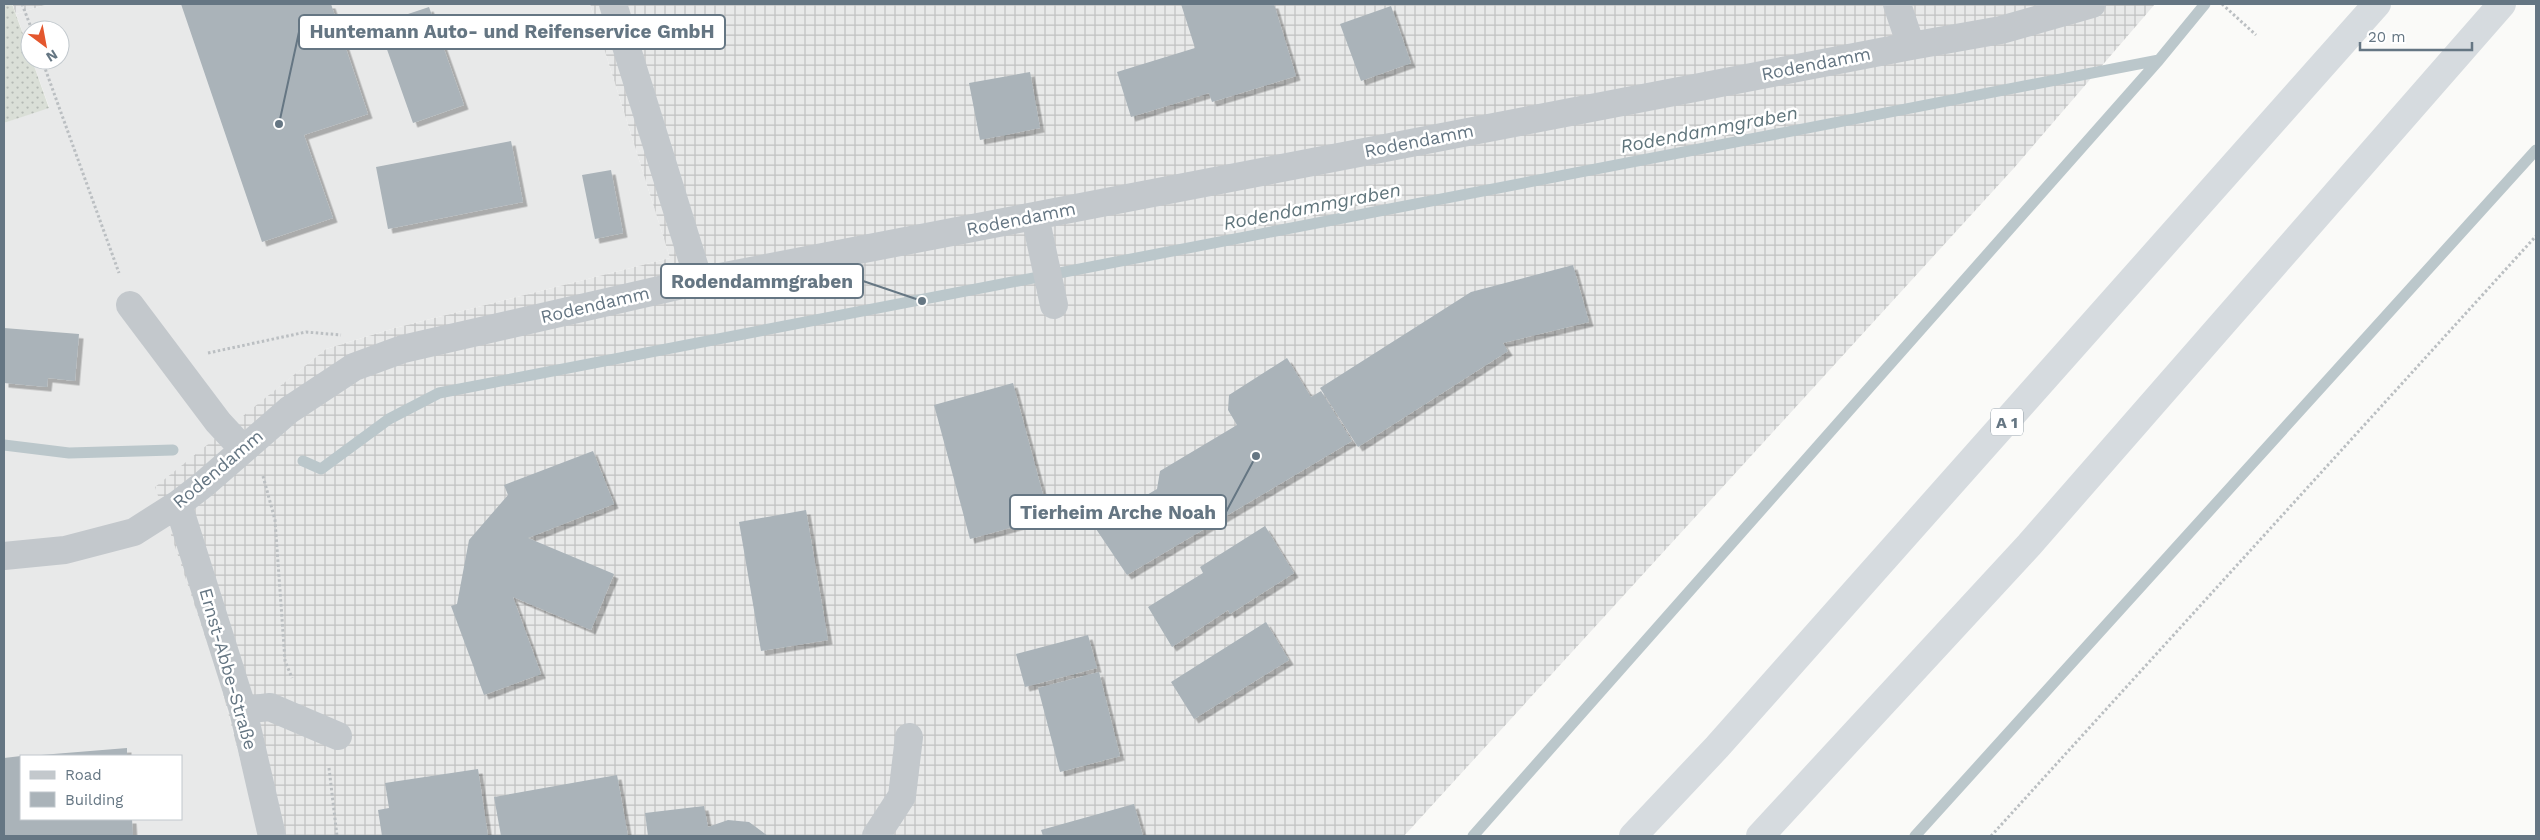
<svg xmlns="http://www.w3.org/2000/svg" width="2540" height="840" font-family="'Work Sans',sans-serif">
<style>
.built{fill:#e8e9e9;fill-rule:evenodd}
.industrial{fill:url(#industrial-grid)}
.grass{fill:url(#grass-dots)}
.lines{fill:none;stroke-linecap:round;stroke-linejoin:round}
.stream{stroke:#bbc7cb;stroke-width:11}
.building{fill:#aab3b9;filter:url(#shadow)}
.path{stroke:#bbbfc2;stroke-width:3;stroke-dasharray:2.5 2.5;stroke-linecap:butt}
.minor{stroke:#c3c8cc;stroke-width:28}
.highway{stroke:#d6dbdf;stroke-width:28}
.labels{text-anchor:middle;stroke-width:5;stroke-linejoin:round;paint-order:stroke}
.shield{fill:#fff;stroke:#939fa8;stroke-width:1}
.shield-label{font-size:16px;font-weight:bold;fill:#657683}
.street-label{font-size:18px;fill:#657683;stroke:#fff}
.water-label{font-size:19px;font-style:italic;fill:#60757c;stroke:#fff}
.leader{fill:none;stroke:#657683;stroke-width:2}
.callout-dot{fill:#657683;stroke:#fff;stroke-width:2}
.callout{fill:#fff;stroke:#657683;stroke-width:2}
.callout-label{font-size:19px;text-anchor:middle;font-weight:bold;fill:#657683}
</style>
<defs>
<pattern id="industrial-grid" width="8" height="8" patternUnits="userSpaceOnUse" patternTransform="scale(1.25)"><rect width="8" height="8" fill="#e8e9e9"/><path d="M0 4h8M4 0v8" fill="none" stroke="#c0c1c2"/></pattern>
<pattern id="grass-dots" width="8" height="8" patternUnits="userSpaceOnUse" patternTransform="scale(1.25)"><rect width="8" height="8" fill="#dadfd7"/><path d="M2 2h.1M6 6h.1" fill="none" stroke="#b4b9b4" stroke-width="1.8" stroke-linecap="round"/></pattern>
<filter id="shadow"><feDropShadow dx="4.5" dy="4.5" stdDeviation="0" flood-color="#0004"/></filter>
</defs>
<rect width="100%" height="100%" fill="#fafaf8"/>
<path class="built" d="M48 4H590L670 258 395 328 326 349 251 410 219 678 260 836H4V123L49 107 32 60H60V30H30V53L16 14ZM21 756H181V819H21Z"/>
<path class="industrial" d="M12 4H48L16 14Z
M590 4H2155L2014 168 1404 836H260L219 678 155 487 326 349 395 328 670 258Z"/>
<path class="grass" d="M4 4H12L30 53V60H32L49 108 4 123Z"/>
<g class="lines">
<path class="stream" d="M4 445 69 453 173 450
M303 461 321 469 389 419 439 393 2159 60 2205 4
M1473 836 2159 60
M1915 836 2536 150"/>
</g>
<path class="building" d="M181 4H331L368 114 304 135 333 218 262 242Z
M1181 4H1274L1296 76 1212 102 1209 93 1131 117 1117 72 1195 48Z
M1391 6 1411 63 1361 81 1340 24Z
M429 7 464 105 413 123 378 24Z
M1030 72 1040 128 980 140 969 83Z
M511 141 523 202 388 229 376 167Z
M611 170 623 233 595 239 582 175Z
M1573 265 1589 322 1503 343 1508 351 1358 447 1320 388 1471 292Z
M4 328 79 334 75 381 48 378 47 387 4 383Z
M1287 358 1311 397 1321 391 1352 441 1127 575 1094 526 1157 489 1160 471 1237 425 1228 410 1229 395Z
M1013 383 1049 517 970 539 934 405Z
M593 451 614 504 528 538 614 574 591 630 513 597 541 674 484 695 451 606 457 604 469 540 508 495 504 485Z
M806 510 828 640 761 651 739 522Z
M1265 526 1294 573 1230 614 1228 610 1172 647 1148 607 1203 573 1200 567Z
M1266 622 1289 660 1194 719 1171 682Z
M1088 635 1097 668 1025 687 1016 654Z
M1099 672 1120 756 1060 772 1038 688Z
M127 748V756H41V755Z
M21 756V819H132L133 836H4V758Z
M478 769 488 836H382L378 810 389 808 385 783Z
M617 775 628 836H501L494 797Z
M1134 804 1143 836H1043L1041 830Z
M704 806 708 827 728 820 749 822 768 836H648L645 813Z"/>
<g class="lines">
<path class="path" d="M22 4 32 30
M2222 4 2256 35
M42 60 119 273
M208 353 306 332 341 335
M263 476 275 520 285 661 292 678
M329 768 337 836
M1991 836 2536 236"/>
<path class="minor" d="M613 4 699 281
M1897 4 1911 46
M1035 216 1054 305
M130 305 218 422 243 449
M178 504 243 710 272 836
M4 556 65 550 134 532 178 504 204 484 289 410 354 367 403 349 699 281 1911 46 2001 30 2092 4
M243 710 270 707 338 736
M876 836 902 796 909 737"/>
<path class="highway" d="M1633 836 1717 747 2377 4
M1760 836 2029 545 2502 4"/>
</g>
<g class="labels">
<rect class="shield" x="1991" y="408.5" width="32" height="27" rx="4"/>
<g class="shield-label">
<text x="2007" y="428">A 1</text>
</g>
<g class="street-label">
<text transform="translate(1816 64) rotate(-11)" y="6">Rodendamm</text>
<text transform="translate(1419 141) rotate(-11)" y="6">Rodendamm</text>
<text transform="translate(1021 219) rotate(-11)" y="6">Rodendamm</text>
<text transform="translate(595 305) rotate(-13)" y="6">Rodendamm</text>
<text transform="translate(218 469) rotate(-40)" y="6">Rodendamm</text>
<text transform="translate(228 669) rotate(74)" y="6">Ernst-Abbe-Straße</text>
</g>
<g class="water-label">
<text transform="translate(1709 129) rotate(-11)" y="7">Rodendammgraben</text>
<text transform="translate(1312 206) rotate(-11)" y="7">Rodendammgraben</text>
</g>
</g>
<path class="leader" d="M279 124L299 32M922 301L863 281M1256 456L1226 512"/>
<g class="callout-dot">
<circle cx="279" cy="124" r="5"/>
<circle cx="922" cy="301" r="5"/>
<circle cx="1256" cy="456" r="5"/>
</g>
<g class="callout">
<rect x="299" y="15" width="426" height="34" rx="5"/>
<rect x="661" y="264" width="202" height="34" rx="5"/>
<rect x="1010" y="495" width="216" height="34" rx="5"/>
</g>
<g class="callout-label">
<text x="512" y="38">Huntemann Auto- und Reifenservice GmbH</text>
<text x="762" y="288">Rodendammgraben</text>
<text x="1118" y="519">Tierheim Arche Noah</text>
</g>
<rect width="2540" height="840" fill="none" stroke="#657683" stroke-width="10"/>
<rect x="20" y="755" width="162" height="65" fill="#ffffff" stroke="#c1c8cd"/>
<rect x="30" y="771" width="25" height="8" fill="#c3c8cc" stroke="#c1c8cd"/>
<text x="65" y="780" font-size="15" fill="#657683">Road</text>
<rect x="30" y="792" width="25" height="15" fill="#aab3b9" stroke="#c1c8cd"/>
<text x="65" y="805" font-size="15" fill="#657683">Building</text>
<g transform="translate(45 45) rotate(148)"><circle r="24" fill="#ffffff" stroke="#c1c8cd"/>
<path d="M0-4L9 19L0 12L-9 19Z" fill="#e4572e"/>
<text y="-8" font-size="14" font-weight="bold" text-anchor="middle" fill="#657683">N</text>
</g>
<path d="M2360 42v8h112v-8" fill="none" stroke="#657683" stroke-width="2.5"/>
<text x="2368" y="42" font-size="15" fill="#657683" stroke="#ffffff" stroke-width="4" paint-order="stroke">20 m</text>
</svg>
